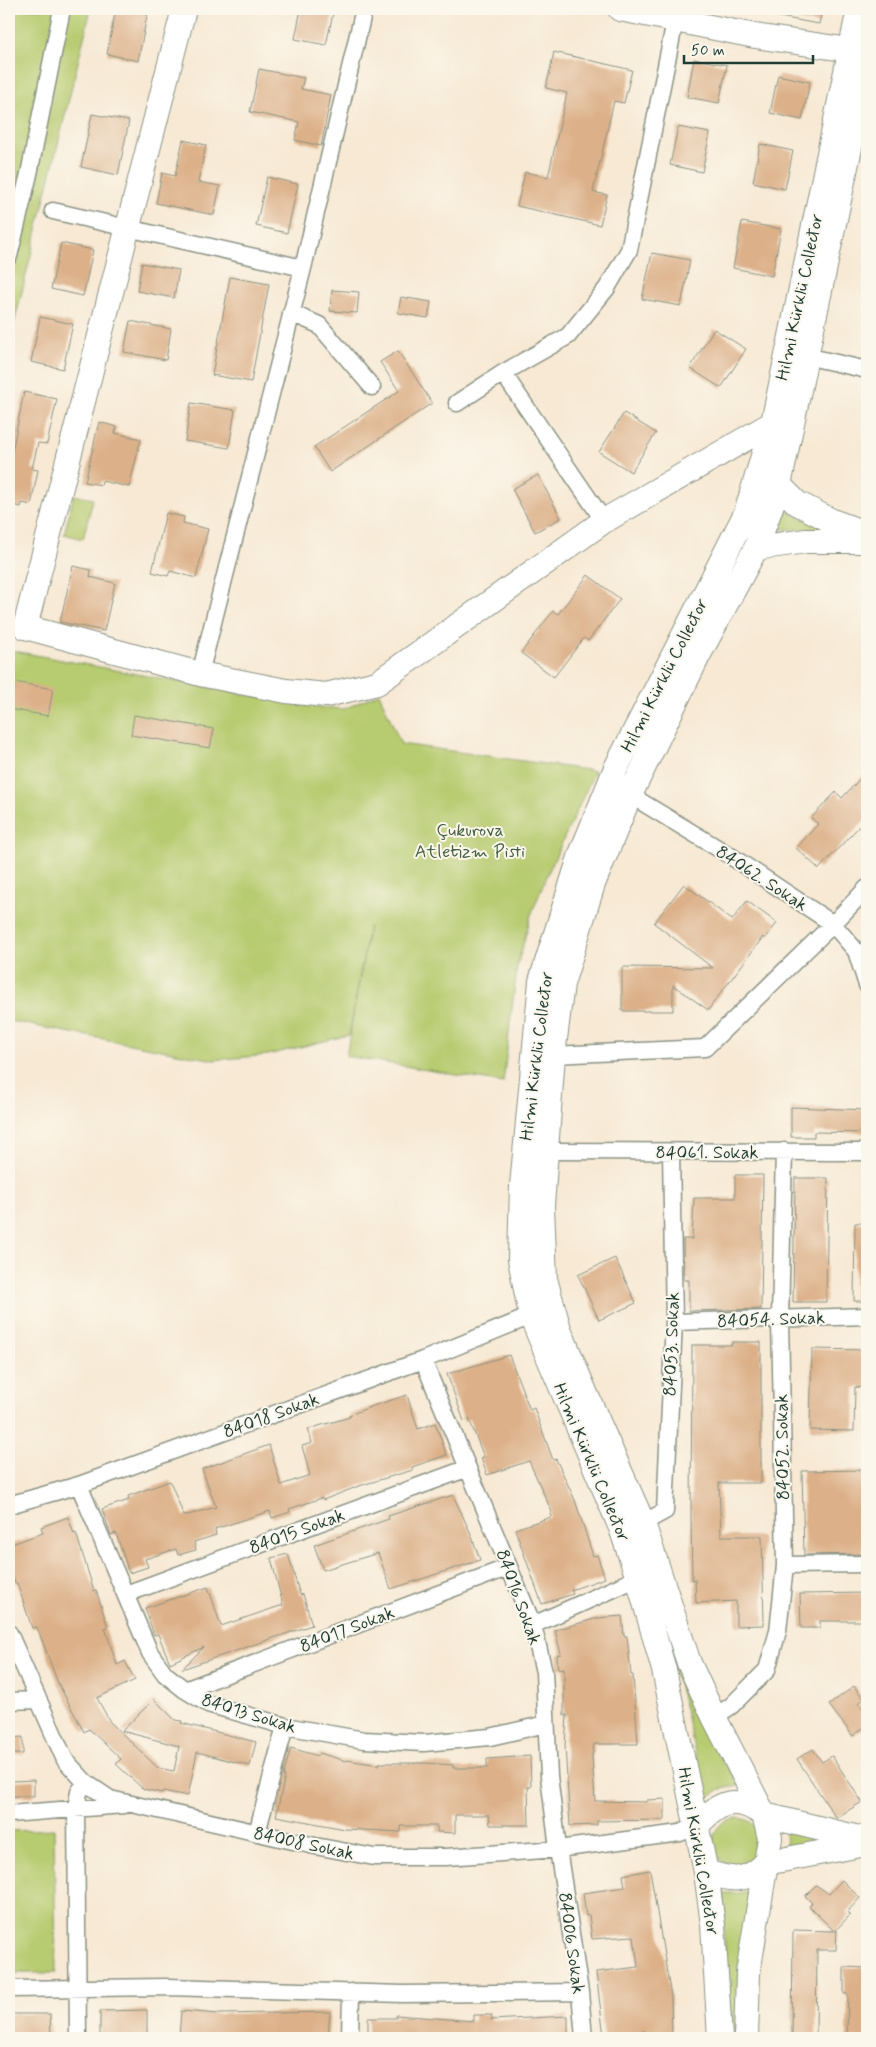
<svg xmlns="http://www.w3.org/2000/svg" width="876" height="2047" font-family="Mynerve,sans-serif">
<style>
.green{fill:#b7cb6f;stroke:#6b8452}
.building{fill:#dcb088}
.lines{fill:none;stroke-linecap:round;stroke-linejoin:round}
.street-casing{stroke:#8b9384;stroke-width:19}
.secondary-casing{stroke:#8b9384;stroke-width:26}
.street{stroke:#fff;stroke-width:16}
.secondary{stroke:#fff;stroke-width:24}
.labels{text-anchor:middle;stroke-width:4;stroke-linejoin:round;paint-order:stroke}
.street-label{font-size:18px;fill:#1f3d34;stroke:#fbf7ec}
.park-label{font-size:18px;fill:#456043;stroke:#fbf7ec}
</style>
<rect width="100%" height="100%" fill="#fbf7ec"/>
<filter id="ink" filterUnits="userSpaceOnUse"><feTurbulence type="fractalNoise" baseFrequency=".02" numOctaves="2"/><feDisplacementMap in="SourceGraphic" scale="10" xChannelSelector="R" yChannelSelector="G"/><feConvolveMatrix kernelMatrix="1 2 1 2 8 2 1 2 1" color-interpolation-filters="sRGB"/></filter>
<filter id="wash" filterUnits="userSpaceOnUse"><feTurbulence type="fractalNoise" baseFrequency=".0096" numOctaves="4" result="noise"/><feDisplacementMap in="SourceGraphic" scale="20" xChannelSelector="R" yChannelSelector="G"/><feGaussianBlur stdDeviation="1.12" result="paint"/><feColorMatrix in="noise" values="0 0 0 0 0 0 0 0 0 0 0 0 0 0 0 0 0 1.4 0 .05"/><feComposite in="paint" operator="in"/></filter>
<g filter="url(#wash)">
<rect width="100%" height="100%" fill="#f7e9d4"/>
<path class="green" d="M13 9H91L9 345V27Z
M867 13V29L771 479 756 525 619 795 597 849 562 950 551 992 540 1098 533 1240 536 1278 541 1307 636 1530 694 1704 739 1786 720 1789 706 1799 684 1705 662 1627 632 1532 538 1308 532 1277 528 1241 537 1097 547 990 558 949 593 847 616 793 752 523 767 478Z
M74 495 93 499 83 539 64 534Z
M785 510 826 530 777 529Z
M9 650 307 706 344 709 379 693 401 744 595 771 548 873 531 915 517 967 503 1083 346 1056 369 926 349 1035 268 1055 214 1060 9 1021Z
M713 1842a24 24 0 1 1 48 0a24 24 0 1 1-48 0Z
M786 1828 843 1842 785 1848Z
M54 1829 56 1973H9V1831Z
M723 1893H750L738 2038H728Z"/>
<g id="blocks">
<path class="building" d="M116 9H135L148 11 138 61 107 54Z
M301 9H334L326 45 295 39Z
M775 9H822L819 24 774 16Z
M554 52 632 70 624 103 614 101 593 192 607 195 600 225 517 206 525 172 548 177 567 93 546 88Z
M694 59 727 65 719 103 687 97Z
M259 69 304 78 301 89 331 95 321 146 295 140 299 122 250 112Z
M778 75 810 82 802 120 770 113Z
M92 114 129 121 118 175 81 167Z
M678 127 710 133 702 172 670 165Z
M183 140 206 145 198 182 220 186 214 215 156 203 162 173 175 176Z
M760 144 793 151 785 189 753 182Z
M267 177 298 184 287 233 256 226Z
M742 222 781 229 772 276 733 268Z
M61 243 93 250 83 296 51 289Z
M652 253 690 260 681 306 642 299Z
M142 263 179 270 174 298 137 291Z
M230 277 269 284 251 382 212 375Z
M332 290 359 292 357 313 330 311Z
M401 297 431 302 428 318 398 313Z
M40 317 73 324 63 369 31 362Z
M130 321 171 329 166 360 124 352Z
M714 329 746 349 721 388 690 368Z
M398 351 432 403 330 472 314 447 399 391 380 362Z
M24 392 57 399 47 444 38 443 32 469 38 470 31 505 22 503 21 507 9 504V456L11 457Z
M191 403 235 410 229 448 185 441Z
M624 413 656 433 631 472 599 452Z
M99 422 117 427 115 433 141 439 129 487 102 481 101 485 85 482Z
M538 475 561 518 535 532 512 489Z
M166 513 184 517 183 523 208 529 196 578 170 571 168 576 152 572Z
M73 566 91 570 90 577 115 583 104 631 60 622Z
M588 575 620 599 588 641 584 638 554 677 521 653 553 611 558 614Z
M9 681 53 689 48 716 9 709Z
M134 715 214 729 210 748 131 735Z
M867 771V818L819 869 796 848 818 824 811 818 836 792 842 798Z
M684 884 732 920 747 901 777 923 765 939 763 937 708 1010 673 985V1011H622V967L713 968 654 923Z
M791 1107 867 1110V1133L814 1132V1137H791Z
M735 1175H763L761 1309 689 1311V1280H684L683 1239H692L694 1198H735Z
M795 1178H828L826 1302H793Z
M855 1223H867V1301H854Z
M615 1258 636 1303 599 1320 578 1275Z
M732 1342H761V1483H719L721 1536H762L764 1625 736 1626V1601L696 1603 695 1579 692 1580 691 1519 692 1345H732Z
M812 1349 867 1350V1388L855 1387 854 1431 810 1430Z
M509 1355 530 1410 534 1408 553 1460 556 1459 575 1500 593 1556 597 1555 605 1578 571 1590 573 1594 542 1604 515 1529 551 1517 550 1513 552 1512 529 1461 487 1475 481 1458 484 1457 469 1419 464 1421 447 1374Z
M407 1395 418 1429 435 1423 447 1455 412 1467 413 1470 359 1486 323 1500 322 1498 289 1509 290 1512 272 1518 270 1511 215 1529 216 1535 194 1542 196 1550 178 1555 176 1549 145 1559 148 1567 129 1573 116 1533 111 1535 102 1509 129 1500 128 1496 170 1481 184 1516 216 1507 202 1469 269 1445 281 1485 310 1475 302 1446 312 1443 308 1429 350 1417 349 1415 373 1406Z
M867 1470V1497H863V1554L804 1555 802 1471Z
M453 1495 471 1534 480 1560 391 1589 378 1553 323 1570 314 1545 389 1519 388 1516Z
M68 1517 74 1534 76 1533 94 1591 96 1590 108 1627 105 1628 117 1665 125 1661 135 1680 97 1698 110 1722 158 1768 174 1771 179 1746 122 1731 154 1699 175 1720 182 1721 181 1723 256 1742 250 1766 197 1752 188 1796 163 1791 162 1793 143 1789 116 1764 121 1759 89 1729 84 1732 58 1683 37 1627 32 1628 17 1583H15L9 1565V1545L43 1533 41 1527Z
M288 1554 300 1595 303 1594 312 1625 182 1669 204 1647 170 1663 158 1634 154 1635 145 1608 208 1587 221 1626 283 1605 271 1558Z
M867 1593V1621H820V1628H801L800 1594Z
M622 1616 624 1636H627L631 1675H633L638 1744H594L592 1757 595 1801 647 1802V1800L665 1799V1820L597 1821V1825L570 1826 565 1745 567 1715H564V1668L558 1669 557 1655 561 1654 555 1630 598 1618Z
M854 1686 864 1699 858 1703 867 1715V1725L853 1736 829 1705Z
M23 1737V1754H9V1738Z
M291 1748 318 1756 319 1753 346 1761 347 1760 379 1765V1763H425L453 1765V1768H487V1759L530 1756 531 1787H528L529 1825H490L489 1815H455V1833L437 1832V1826H401V1832L345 1829 276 1816 285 1776H283Z
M813 1749 822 1762 832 1756 862 1802 836 1818 797 1759Z
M34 1780V1796H12V1781Z
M650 1870 671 1997 672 2034 645 2035V2031L604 2037 596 1972 638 1967 634 1937 633 1936 592 1939 589 1915 586 1916 583 1893 625 1887 623 1875Z
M842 1880 860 1898 847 1912 850 1915 835 1931H837L836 1950H817L816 2038H792L793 1930 834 1931 809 1906 812 1903 805 1896 816 1885 829 1894Z
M844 1967 867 1968V2038H847L848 1994H844Z
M147 2010V2038H100V2011Z
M181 2011 219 2014 330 2012 328 2038H179Z
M9 2014H50L51 2038H9Z
M396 2015 474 2021V2015H492L491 2020 568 2016V2038H368V2018H396Z"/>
</g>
</g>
<g filter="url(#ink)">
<use href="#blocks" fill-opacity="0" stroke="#8b9384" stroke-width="1"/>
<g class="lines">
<g class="street-casing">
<path id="street" d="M53 211 303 268
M9 256 29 174 62 9
M291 313 319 325 372 387
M806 356 867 370
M503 373 604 521
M457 403 503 373 568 336 607 288 629 250 677 11
M200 674 303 268 364 9
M630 795 729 855 833 924 856 951 867 985
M553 1055 705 1048 833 924 867 888
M546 1151 867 1152
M674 1322 867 1316
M423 1360 533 1625 544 1672 549 1776 558 1849 580 1992 584 2038
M79 1485 150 1653 165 1674 185 1690 208 1704 285 1726 364 1740 424 1743 490 1737 546 1724
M9 1505 79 1485 423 1360 531 1316
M643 1523 665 1511 674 1322 671 1152
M785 1565 867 1564
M126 1594 468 1468
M533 1625 638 1578
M9 1633 65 1760 86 1783 110 1799 315 1846 374 1857H446L558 1849 680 1833 697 1826
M185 1690 509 1567
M9 1701 39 1700
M714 1717 731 1706 767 1670 778 1631 785 1565 780 1319 784 1151
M9 1814 124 1805
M257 1833 285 1726
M9 1989 168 1987 403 1994 580 1992
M78 2038 76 1808 79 1792 86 1783
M350 2038 351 1992"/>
</g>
<g class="secondary-casing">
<path id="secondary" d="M184 9 25 627 200 674 286 691 326 695 377 683 604 521 773 423
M620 9 755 36 850 50
M779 485 797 503 832 521 867 534
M756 548 806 541H867
M697 1826C718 1802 736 1794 764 1815L867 1840
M706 1872C732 1880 745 1884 766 1863L866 1844
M720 2038 713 1925 706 1872 664 1670 638 1578 621 1528 531 1316 520 1259 522 1186 541 981 581 854 616 768 746 513 773 423 859 9
M746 2038 748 1973 770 1838 764 1815 714 1717 689 1663 643 1523 585 1392 559 1329 545 1279 542 1206 553 1055 562 984 593 884 630 795 699 654 756 548 779 485 867 67"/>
</g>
<use href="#street" class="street"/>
<use href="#secondary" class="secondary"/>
</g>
</g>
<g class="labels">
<g class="street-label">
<text transform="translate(799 297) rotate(-78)" y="6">Hilmi Kürklü Collector</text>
<text transform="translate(664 675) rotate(-63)" y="6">Hilmi Kürklü Collector</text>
<text transform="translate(762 878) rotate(33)" y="6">84062. Sokak</text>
<text transform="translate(536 1056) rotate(-83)" y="6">Hilmi Kürklü Collector</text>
<text x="707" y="1158">84061. Sokak</text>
<text transform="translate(771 1319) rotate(-2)" y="6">84054. Sokak</text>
<text transform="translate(671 1344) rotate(-88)" y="6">84053. Sokak</text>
<text transform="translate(271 1415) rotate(-20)" y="6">84018 Sokak</text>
<text transform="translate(782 1447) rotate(-91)" y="6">84052. Sokak</text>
<text transform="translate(592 1462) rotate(67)" y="6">Hilmi Kürklü Collector</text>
<text transform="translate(297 1531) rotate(-20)" y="6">84015 Sokak</text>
<text transform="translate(519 1597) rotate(70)" y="6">84016 Sokak</text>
<text transform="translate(347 1629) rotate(-21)" y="6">84017 Sokak</text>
<text transform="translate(249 1713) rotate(17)" y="6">84013 Sokak</text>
<text transform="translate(304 1843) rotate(12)" y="6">84008 Sokak</text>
<text transform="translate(699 1851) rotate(80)" y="6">Hilmi Kürklü Collector</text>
<text transform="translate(572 1943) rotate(82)" y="6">84006 Sokak</text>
</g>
<g class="park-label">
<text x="470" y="836">Çukurova<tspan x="470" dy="21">Atletizm Pisti</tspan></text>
</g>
</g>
<rect width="876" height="2047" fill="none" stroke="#fbf7ec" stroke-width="30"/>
<path d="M684 55v8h129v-8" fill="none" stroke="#1f3d34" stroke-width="2.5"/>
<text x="691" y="55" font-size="15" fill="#1f3d34" stroke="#fbf7ec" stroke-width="4" paint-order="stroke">50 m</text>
</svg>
